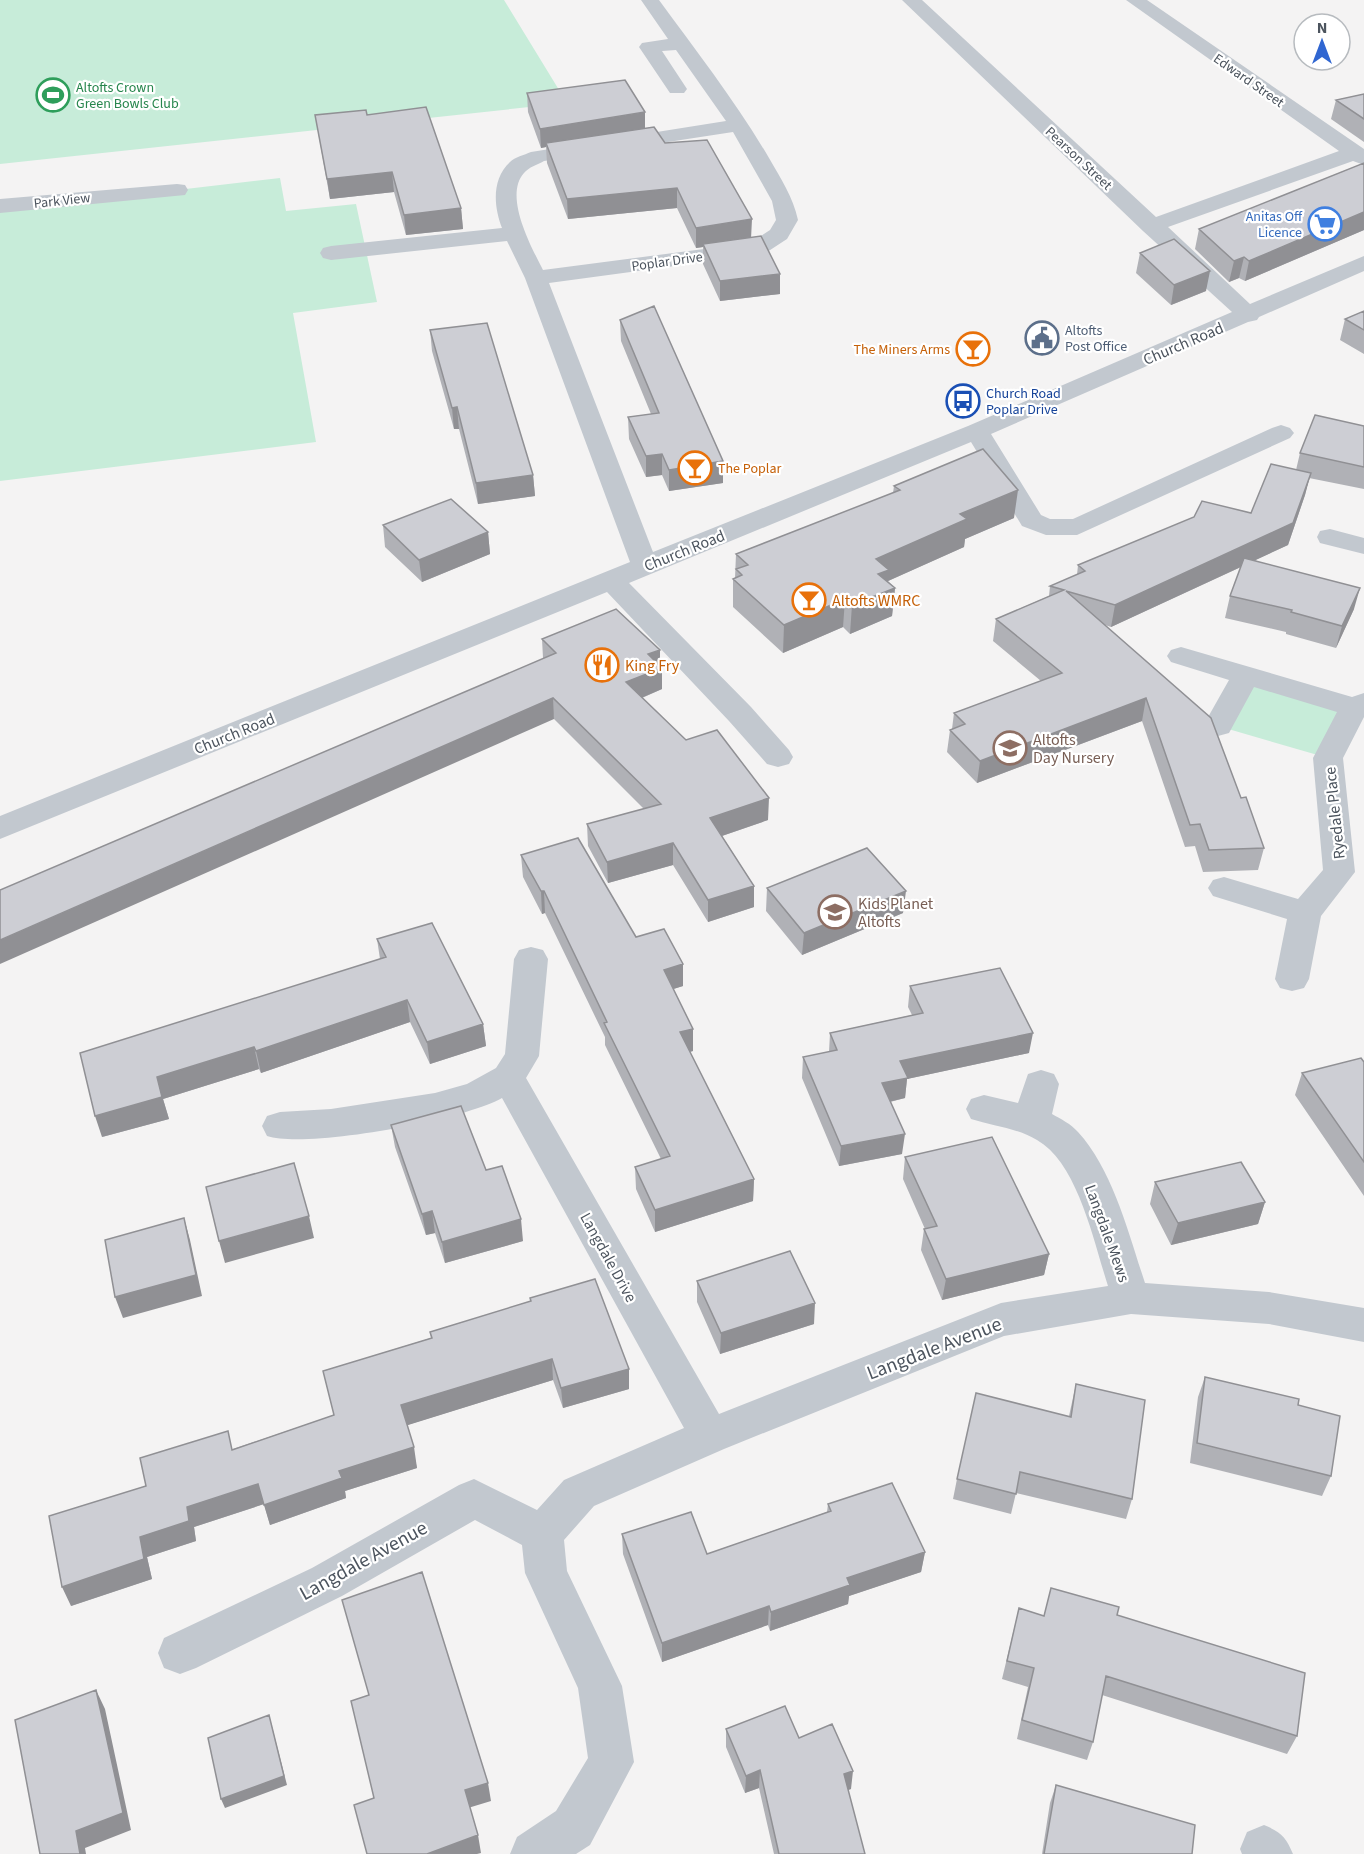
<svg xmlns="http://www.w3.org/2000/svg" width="1364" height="1854" font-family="'Source Sans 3',sans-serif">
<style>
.green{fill:#c7ecd9}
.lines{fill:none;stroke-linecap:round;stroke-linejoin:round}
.minor{fill:#c2c8cf;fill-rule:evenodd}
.wall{fill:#b0b1b6}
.shaded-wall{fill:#909094}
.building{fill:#cdced4;stroke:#909094;stroke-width:1.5}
.labels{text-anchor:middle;stroke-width:4.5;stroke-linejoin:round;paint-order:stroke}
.far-street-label{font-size:14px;fill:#4c545e;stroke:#fff}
.far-leisure-label{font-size:14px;fill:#27864d;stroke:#fff;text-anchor:start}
.far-shop-label{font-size:14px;fill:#366cbe;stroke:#fff;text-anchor:end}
.far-service-label{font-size:14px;fill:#4e5e75;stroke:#fff;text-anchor:start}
.far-food-label{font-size:14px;fill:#c56008;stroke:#fff;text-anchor:end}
.far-transit-label{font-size:14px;fill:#164399;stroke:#fff;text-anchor:start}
.street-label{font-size:16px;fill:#4c545e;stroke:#fff}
.food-label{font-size:16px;fill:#c56008;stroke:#fff;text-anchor:start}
.education-label{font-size:16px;fill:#785e54;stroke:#fff;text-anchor:start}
.near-street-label{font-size:20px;fill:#4c545e;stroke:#fff}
</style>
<rect width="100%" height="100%" fill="#f4f3f3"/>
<path class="green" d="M0 0H504L567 103 0 164Z
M280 178 286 211 356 204 377 302 293 313 316 442 0 481V206L177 190Z
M1246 676 1354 707 1328 758 1218 726Z"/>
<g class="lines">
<path class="minor" d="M641 0H659C697 52 736 102 769 158 781 179 793 197 798 220L787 239 764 254 549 283 653 552 968 426 1232 312 1143 231 902 0H922L1156 217 1339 151 1126 0H1147L1364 149V165L1353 161 1168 227 1250 304 1364 256V271L1259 317 1257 320 1248 322 991 434 1041 515 1050 519H1073L1272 428 1281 425 1290 428 1294 433 1290 438 1077 535H1046L1022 526 971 442 629 583 751 707 789 750 793 757 789 764 778 767 767 764 729 721 607 592 0 839V816L630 562 525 278 507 241 331 260 323 258 320 253 323 248 331 246 502 228C494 207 491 180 510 162 515 157 524 155 531 152L726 121 676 50 662 51 687 89 684 93H670L639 47 642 43 668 39ZM733 132 772 201 776 220 770 230 750 243 543 270C532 248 503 196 524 173 529 167 537 165 544 161Z
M177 184 185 185 188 190 185 195 0 213V199Z
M1330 529 1364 538V554L1320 543 1317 537 1320 531Z
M1181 647 1352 697 1364 693V717L1343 758 1355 872 1321 916 1309 979 1304 988 1292 991 1280 988 1275 979 1287 919 1213 896 1208 888 1213 880 1224 877 1298 899 1323 870 1313 758 1337 712 1254 687 1229 733 1218 736 1207 733 1203 726 1229 680 1171 662 1167 656 1171 650Z
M531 947 543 950 548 959 539 1056 526 1078 719 1414 1001 1303 1108 1286C1094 1243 1078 1163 1037 1140 1017 1128 993 1126 971 1119L966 1109 971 1099 984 1095 1018 1103 1028 1074 1041 1070 1054 1074 1059 1084 1052 1114C1061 1119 1071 1124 1078 1132 1113 1170 1129 1235 1145 1283L1269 1292 1364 1308V1342L1269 1324 1131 1314 1004 1336 724 1449 594 1506 564 1540 567 1571 622 1686 634 1762 590 1845 576 1854H510L517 1837 556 1811 588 1758 578 1688 525 1573 522 1545 475 1520 342 1596 196 1668 180 1674 164 1668 158 1653 164 1638 312 1568 459 1485 474 1479 537 1510 564 1480 684 1428 502 1098C464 1120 307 1149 267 1136L262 1126 267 1116 280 1112 331 1109 435 1093 467 1084 496 1068 505 1054 514 959 519 950Z
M1264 1825C1281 1832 1286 1837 1293 1854H1242L1240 1849 1247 1832Z"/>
</g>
<path class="wall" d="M527 93 645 128 665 143 751 238 780 294 720 301 703 264V247L696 248 677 208 568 219 547 163 546 147 541 148 528 112Z
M1364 94V142L1331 119 1336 100Z
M315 115H367L461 208 463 229 406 235 394 192 330 199Z
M1364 163V230L1245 281 1239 278 1229 282 1195 249 1199 229Z
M1140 253 1206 291 1171 305 1136 273Z
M1364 311V354L1340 340 1345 319Z
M620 320 723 461V483L669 491 662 475 646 477 629 439 628 417 651 414 621 341Z
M430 330 533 475 535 496 478 504 459 429H454L432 351Z
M1364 426V489L1309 478 1305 495 1288 545 1255 560 1354 609 1336 648 1286 634V632L1225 618 1230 596 1241 567 1111 627 1105 625 1241 798 1264 848 1258 870 1203 872 1195 846 1185 847 1142 721 977 783 947 752 950 730 952 729 954 713 1041 681 993 641 996 619 1049 596 1050 586 1077 575 1078 565 1251 513 1296 470 1300 453Z
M894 486 1014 518 965 539 964 547 888 581 895 588 892 616 850 634 843 627 783 653 733 607V579L735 578 736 554 893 493Z
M383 525 488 532 490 554 422 582 385 547Z
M542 639 660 666 662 689 642 698 768 820 722 836 754 886V907L708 922 673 865 608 883 588 846 587 824 644 809 554 719 543 658Z
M521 855 636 937 683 964V986L673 989 693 1029V1051L690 1052 754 1179 753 1201 655 1232 636 1189 635 1167 661 1159 605 1045V1037L545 913 542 914 523 877Z
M767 888 903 913 802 955 766 911Z
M377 939 483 1024 486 1046 430 1064 410 1022 261 1073 259 1069 163 1099 169 1119 102 1137 380 959Z
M910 986 1029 1053 907 1079 905 1098 890 1102 902 1154 839 1166 802 1078 803 1057 829 1052 830 1033 912 1015 908 1007Z
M1364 1062V1196L1295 1095 1302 1073Z
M391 1125 523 1241 445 1263 435 1233 426 1235 395 1147Z
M905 1157 1049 1254 1044 1275 942 1300 921 1250 924 1229H925L903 1179Z
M1155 1182 1265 1202 1258 1224 1171 1245 1150 1204Z
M697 1281 814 1324 720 1354 697 1302Z
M530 1298 629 1369V1389L563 1408 553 1380 407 1425 417 1468 345 1491 346 1498 270 1525 264 1504 194 1527 196 1541 147 1557 152 1579 71 1606 146 1486 233 1449 334 1415 323 1371 431 1338 430 1332 531 1301Z
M1205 1377 1331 1476 1322 1496 1190 1463 1198 1397Z
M1076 1384 1132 1499 1126 1519 1016 1493 1011 1514 953 1499 957 1479 1069 1416Z
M828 1504 925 1552 921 1572 849 1596 848 1604 770 1631 768 1625 662 1662 623 1554 622 1534 707 1554 827 1512Z
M1051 1588 1117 1615 1297 1736 1287 1754 1102 1695 1093 1742 1087 1760 1017 1739 1028 1687 1002 1679 1019 1608 1044 1616Z
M726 1729 799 1738 851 1789 848 1790 865 1854H774L759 1788 745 1793 726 1747Z
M1056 1785 1192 1854H1042L1050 1803Z"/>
<path class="shaded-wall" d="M645 112V132L546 143V147L541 148 540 129Z
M392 172 394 192 330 199 327 179Z
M677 188V208L568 219 567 199Z
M461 208 463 229 406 235 404 215Z
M1364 212V230L1245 281 1249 261Z
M752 219 751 239 703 244V247L696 248V228Z
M1244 257 1239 278 1229 282 1234 261Z
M1210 271 1206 291 1171 305 1174 285Z
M780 274V294L720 301V281Z
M457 407 459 429H454L452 408Z
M662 454V475L646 477V456Z
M723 461V483L669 491V470Z
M1311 473 1305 495 1288 545 1111 627 1115 605Z
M533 475 535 496 478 504 476 483Z
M1018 490 1014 518 965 539 964 547 888 581 887 591 895 588 892 616 850 634 852 605 876 559 960 514Z
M488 532 490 554 422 582 419 560Z
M1360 588 1354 609 1336 648 1342 626Z
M845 599 843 627 783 653 784 625Z
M660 650V668H662V689L627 704 626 682 648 654Z
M553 698 554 719 0 964V940Z
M1146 698 1142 721 977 783 980 761Z
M769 798 768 820 710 840V818Z
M673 843V865L608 883 607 862Z
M754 886V907L708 922V900Z
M541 891H544L545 913 542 914Z
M906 891 903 913 802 955 804 933Z
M683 964V986L664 992V970Z
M407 1000 410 1022 261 1073 256 1051Z
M483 1024 486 1046 430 1064 427 1042Z
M693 1029V1051L680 1054V1032Z
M1033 1033 1029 1053 907 1079 905 1098 880 1104 882 1083 900 1061Z
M254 1047 259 1069 163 1099 169 1119 102 1137 95 1116 157 1077Z
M905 1134 902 1154 839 1166 841 1146Z
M754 1179 753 1201 655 1232V1210Z
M1265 1202 1258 1224 1171 1245 1178 1223Z
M432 1211 435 1233 426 1235 422 1214Z
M309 1216 314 1238 225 1263 219 1241Z
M184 1218 190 1240 202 1296 123 1318 115 1297Z
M521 1219 523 1241 445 1263 442 1242Z
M1049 1254 1044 1275 942 1300 946 1279Z
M815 1303 814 1324 720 1354 721 1333Z
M552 1359 553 1380 405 1426 401 1405Z
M629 1369V1389L563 1408 561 1388Z
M414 1447 417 1468 345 1491 346 1498 270 1525 264 1505 339 1471Z
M258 1484 264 1504 194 1527 196 1541 147 1557 152 1579 71 1606 62 1587 187 1507Z
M925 1552 921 1572 849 1596 848 1604 770 1631 771 1612 847 1578Z
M769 1606 768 1625 662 1662V1643Z
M96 1690 105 1709 131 1830 85 1848 86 1854H80L76 1831Z
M269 1715 287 1785 225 1808 221 1799Z
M760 1770 759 1788 745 1793 746 1776Z
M853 1771 851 1789 842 1792 844 1774Z
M488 1783 491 1801 468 1808 465 1790Z
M478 1835 481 1853 477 1854H427Z"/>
<path class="building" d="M625 80 645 112 540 129 527 93Z
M1364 94V119L1336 100Z
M426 107 461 208 404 215 392 172 327 179 315 115 366 110 367 115Z
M654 127 665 143 707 140 752 219 696 228 677 188 567 199 546 143Z
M1364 163V212L1249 261 1244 257 1234 261 1199 229Z
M761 236 780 274 720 281 703 244Z
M1174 239 1210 271 1174 285 1140 253Z
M654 306 723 461 669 470 662 454 646 456 628 417 659 413 620 320Z
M1364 311V330L1345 319Z
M487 323 533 475 476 483 457 407 452 408 430 330Z
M1315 415 1364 426V467L1300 453Z
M983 449 1018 490 960 514 967 519 876 559 889 570 878 574 895 588 852 605 845 599 784 625 733 579 742 575 736 569 748 565 736 554 900 490 894 486Z
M1271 464 1311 473 1293 523 1115 605 1066 591 1211 718 1241 798 1246 797 1264 848 1209 850 1200 824 1190 825 1146 698 980 761 950 730 965 724 954 713 1062 673 996 619 1064 590 1050 586 1085 571 1078 565 1194 517 1202 501 1251 513Z
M451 499 488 532 419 560 383 525Z
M1244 558 1360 588 1342 626 1291 612 1292 610 1230 596Z
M616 609 660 650 648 654 662 668 626 682 686 740 717 730 769 798 710 818 754 886 708 900 673 843 607 862 587 824 661 804 553 698 0 940V890L556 653 542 639Z
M578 838 636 937 664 929 683 964 664 970 693 1029 680 1032 754 1179 655 1210 635 1167 670 1156 604 1023 607 1022 544 891H541L521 855Z
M867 848 906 891 804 933 767 888Z
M432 923 483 1024 427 1042 407 1000 256 1051 254 1047 157 1077 162 1097 95 1116 80 1053 386 957 377 939Z
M1000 968 1033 1033 900 1061 908 1078 882 1083 905 1134 841 1146 803 1057 837 1050 830 1033 923 1013 910 986Z
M1361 1058 1364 1062V1162L1302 1073Z
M461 1106 486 1170 502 1166 521 1219 442 1242 432 1211 422 1214 391 1125Z
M992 1137 1049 1254 946 1279 924 1229 937 1226 905 1157Z
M1241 1162 1265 1202 1178 1223 1155 1182Z
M294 1163 309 1216 219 1241 206 1187Z
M184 1218 196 1275 115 1297 105 1240Z
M790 1251 815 1303 721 1333 697 1281Z
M595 1279 629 1369 561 1388 552 1359 401 1405 414 1447 339 1471 342 1478 264 1505 258 1484 187 1507 189 1521 140 1537 144 1559 62 1587 49 1516 146 1486 140 1458 228 1431 232 1450 334 1415 323 1371 432 1338 430 1332 531 1301 530 1298Z
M1205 1377 1299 1399 1298 1405 1340 1416 1331 1476 1197 1443Z
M1076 1384 1145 1400 1132 1499 1020 1472 1016 1494 957 1479 976 1393 1071 1417Z
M892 1483 925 1552 847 1578 850 1585 771 1612 769 1606 662 1643 622 1534 691 1512 707 1554 831 1511 828 1504Z
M422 1572 488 1783 465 1790 478 1835 427 1854H367L354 1805 374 1798 351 1701 369 1695 342 1600Z
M1051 1588 1119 1607 1117 1615 1305 1673 1297 1736 1106 1676 1093 1742 1022 1720 1034 1668 1007 1661 1019 1608 1044 1616Z
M96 1690 123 1813 76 1831 80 1854H40L15 1720Z
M785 1706 799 1738 832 1724 853 1771 844 1774 865 1854H779L760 1770 746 1776 726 1729Z
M269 1715 284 1776 221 1799 208 1738Z
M1056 1785 1195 1825 1192 1854H1044Z"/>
<defs>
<g id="stadium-ring" transform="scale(1.725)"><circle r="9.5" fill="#fff" stroke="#2e9e5b" stroke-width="1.5"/><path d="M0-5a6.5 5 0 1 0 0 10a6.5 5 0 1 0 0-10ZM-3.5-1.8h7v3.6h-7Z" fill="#2e9e5b"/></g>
<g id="supermarket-ring" transform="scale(1.725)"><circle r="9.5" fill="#fff" stroke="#3f7fe0" stroke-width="1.5"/><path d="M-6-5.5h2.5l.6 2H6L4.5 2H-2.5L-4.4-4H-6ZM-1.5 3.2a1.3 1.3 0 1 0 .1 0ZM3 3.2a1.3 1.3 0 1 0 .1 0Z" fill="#3f7fe0"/></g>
<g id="civic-ring" transform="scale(1.725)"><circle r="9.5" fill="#fff" stroke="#5c6f8a" stroke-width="1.5"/><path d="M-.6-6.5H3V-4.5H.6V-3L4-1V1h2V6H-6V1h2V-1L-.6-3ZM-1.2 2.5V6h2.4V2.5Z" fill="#5c6f8a"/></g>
<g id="bar-ring" transform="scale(1.725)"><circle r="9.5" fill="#fff" stroke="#e8710a" stroke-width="1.5"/><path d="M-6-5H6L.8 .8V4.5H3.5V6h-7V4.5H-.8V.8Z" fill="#e8710a"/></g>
<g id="bus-ring" transform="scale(1.725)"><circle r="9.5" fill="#fff" stroke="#1a4fb4" stroke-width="1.5"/><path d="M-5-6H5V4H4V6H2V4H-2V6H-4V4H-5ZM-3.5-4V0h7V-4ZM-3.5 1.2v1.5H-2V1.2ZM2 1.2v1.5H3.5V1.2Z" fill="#1a4fb4"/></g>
<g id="restaurant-ring" transform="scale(1.725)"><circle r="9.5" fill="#fff" stroke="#e8710a" stroke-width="1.5"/><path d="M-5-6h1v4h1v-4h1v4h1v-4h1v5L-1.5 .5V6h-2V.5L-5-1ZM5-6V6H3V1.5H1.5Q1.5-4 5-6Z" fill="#e8710a"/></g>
<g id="school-ring" transform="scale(1.725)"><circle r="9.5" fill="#fff" stroke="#8d6e63" stroke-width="1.5"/><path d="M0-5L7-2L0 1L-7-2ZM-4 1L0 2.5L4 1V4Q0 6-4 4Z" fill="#8d6e63"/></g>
</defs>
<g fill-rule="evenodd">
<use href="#stadium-ring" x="53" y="95"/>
<use href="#supermarket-ring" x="1325" y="224"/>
<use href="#civic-ring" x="1042" y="338"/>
<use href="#bar-ring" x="973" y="349"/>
<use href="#bus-ring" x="963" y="401"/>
<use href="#bar-ring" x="695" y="468"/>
<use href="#bar-ring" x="809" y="600"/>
<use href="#restaurant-ring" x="602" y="665"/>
<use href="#school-ring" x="1010" y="748"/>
<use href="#school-ring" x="835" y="912"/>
</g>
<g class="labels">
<g class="far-street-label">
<text transform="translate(1249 80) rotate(35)" y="5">Edward Street</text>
<text transform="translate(1079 158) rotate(43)" y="5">Pearson Street</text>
<text transform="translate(62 200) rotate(-6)" y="5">Park View</text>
<text transform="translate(667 261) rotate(-8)" y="5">Poplar Drive</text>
</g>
<g class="far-leisure-label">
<text x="76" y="92">Altofts Crown<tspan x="76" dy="16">Green Bowls Club</tspan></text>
</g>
<g class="far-shop-label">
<text x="1302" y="221">Anitas Off<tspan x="1302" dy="16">Licence</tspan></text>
</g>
<g class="far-service-label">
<text x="1065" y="335">Altofts<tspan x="1065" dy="16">Post Office</tspan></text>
</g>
<g class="far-food-label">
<text x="950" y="354">The Miners Arms</text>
<text x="718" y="473" text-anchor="start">The Poplar</text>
</g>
<g class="far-transit-label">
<text x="986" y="398">Church Road<tspan x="986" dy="16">Poplar Drive</tspan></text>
</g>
<g class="street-label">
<text transform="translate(1183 343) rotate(-23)" y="6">Church Road</text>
<text transform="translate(684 550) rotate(-22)" y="6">Church Road</text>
<text transform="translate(234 733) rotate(-22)" y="6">Church Road</text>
<text transform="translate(1334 813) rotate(-96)" y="6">Ryedale Place</text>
<text transform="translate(1108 1233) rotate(70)" y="6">Langdale Mews</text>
<text transform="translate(609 1257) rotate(61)" y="6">Langdale Drive</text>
</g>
<g class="food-label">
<text x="832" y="606">Altofts WMRC</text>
<text x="625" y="671">King Fry</text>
</g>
<g class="education-label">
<text x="1033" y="745">Altofts<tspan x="1033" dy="18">Day Nursery</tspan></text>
<text x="858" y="909">Kids Planet<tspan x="858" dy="18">Altofts</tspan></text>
</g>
<g class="near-street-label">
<text transform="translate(934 1348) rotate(-21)" y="7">Langdale Avenue</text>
<text transform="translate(363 1560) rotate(-29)" y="7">Langdale Avenue</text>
</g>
</g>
<g transform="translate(1322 42)"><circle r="28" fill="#ffffff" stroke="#b7bbbf" stroke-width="1.5"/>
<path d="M0-4.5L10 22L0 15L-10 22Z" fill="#3066d1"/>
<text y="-9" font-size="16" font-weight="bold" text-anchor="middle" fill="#4c545e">N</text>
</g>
</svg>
